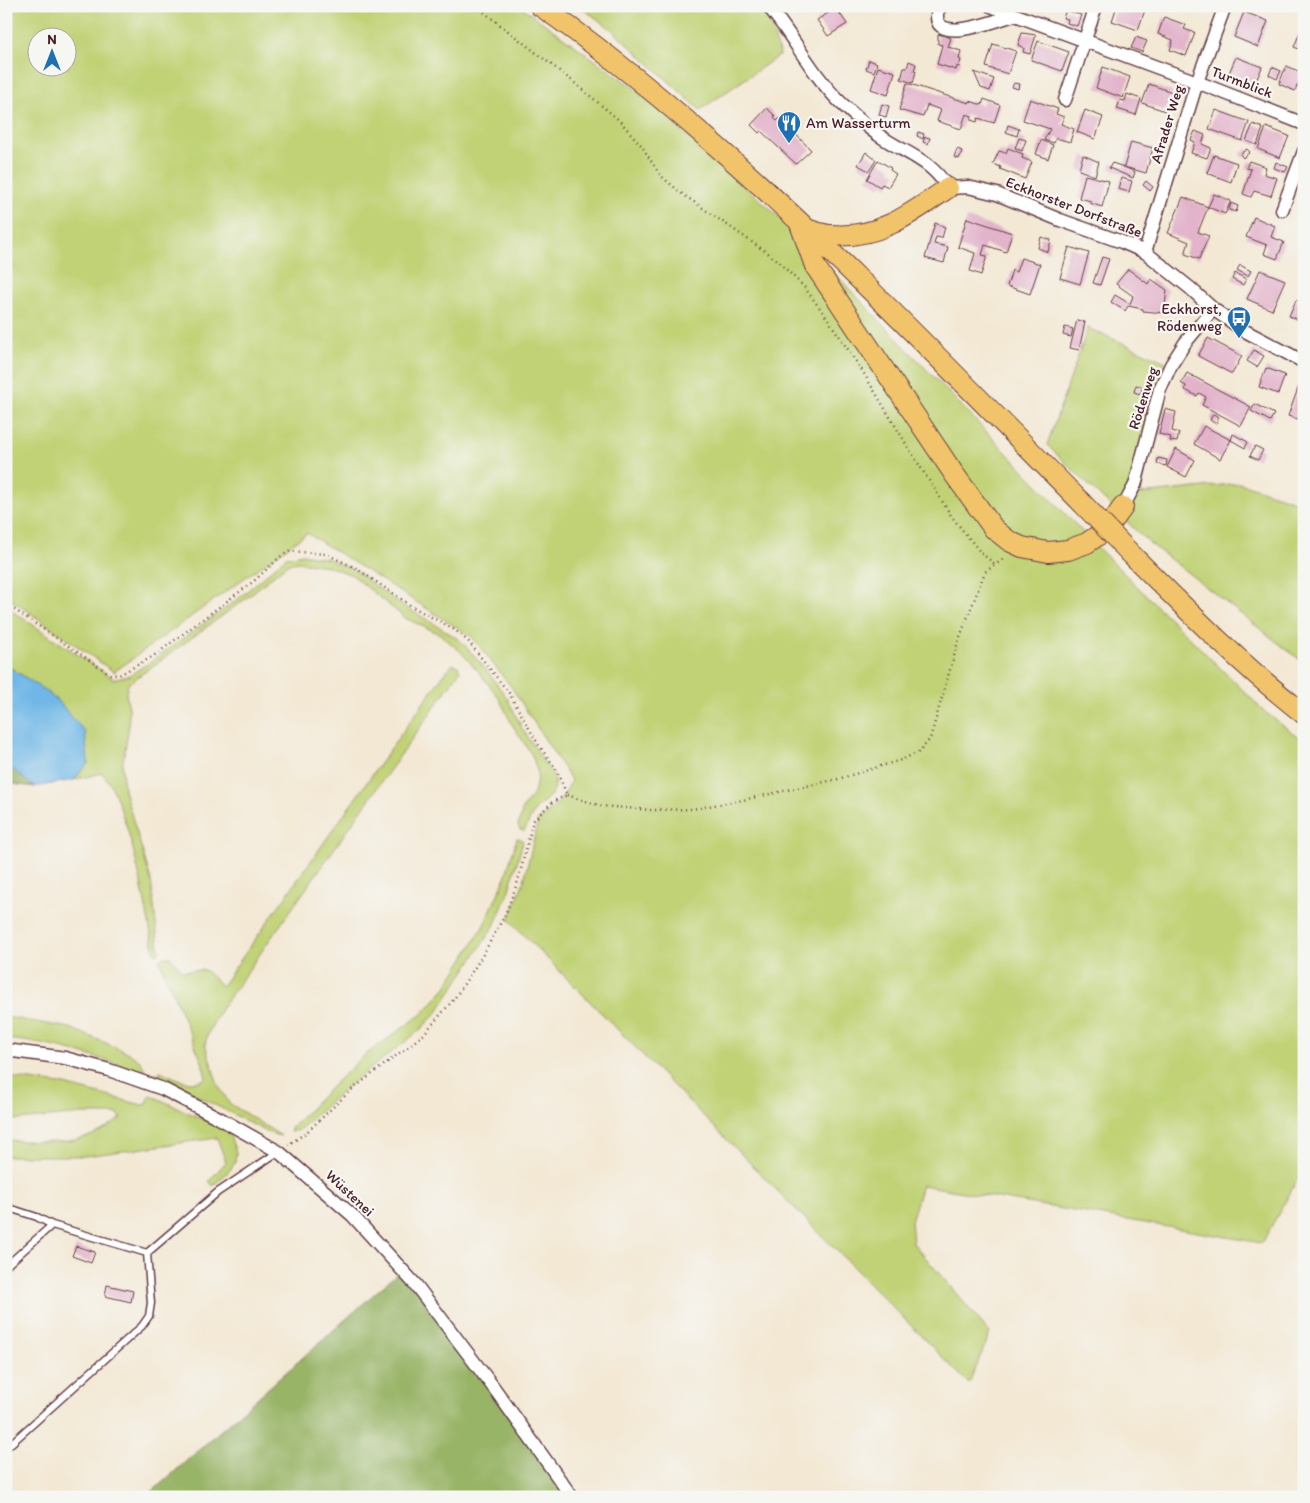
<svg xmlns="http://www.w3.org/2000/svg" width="1310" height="1503" font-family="Itim,sans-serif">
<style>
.green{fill:#c0d274;stroke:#857850;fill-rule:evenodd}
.forest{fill:#98b466;stroke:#716a48}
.water{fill:#6fb7e7;stroke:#5c6b89}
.building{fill:#e2b3ca}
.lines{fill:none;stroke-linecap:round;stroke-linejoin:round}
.service-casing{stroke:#633d44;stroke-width:9}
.minor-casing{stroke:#633d44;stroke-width:15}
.primary-casing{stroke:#633d44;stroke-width:22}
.path{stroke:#633d44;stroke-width:2.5;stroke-dasharray:1 4;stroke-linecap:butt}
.service{stroke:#fff;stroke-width:6}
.minor{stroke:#fff;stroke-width:12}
.primary{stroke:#f1c36a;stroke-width:20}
.primary-bridge-casing{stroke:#633d44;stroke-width:22;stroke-linecap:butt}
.primary-bridge{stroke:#f1c36a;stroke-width:20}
.labels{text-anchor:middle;stroke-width:4.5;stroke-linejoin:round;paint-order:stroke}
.street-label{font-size:15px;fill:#4a1f2b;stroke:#f6f6f2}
.poi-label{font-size:15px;fill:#4a1f2b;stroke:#f6f6f2;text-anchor:start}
</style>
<rect width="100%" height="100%" fill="#f6f6f2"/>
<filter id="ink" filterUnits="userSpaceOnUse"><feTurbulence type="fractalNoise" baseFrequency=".02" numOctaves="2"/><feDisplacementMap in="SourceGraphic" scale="10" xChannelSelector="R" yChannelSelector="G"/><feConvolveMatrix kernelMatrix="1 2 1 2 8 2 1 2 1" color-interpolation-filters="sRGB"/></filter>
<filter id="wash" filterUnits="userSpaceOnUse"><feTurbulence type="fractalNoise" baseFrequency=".0096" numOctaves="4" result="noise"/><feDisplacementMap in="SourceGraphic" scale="20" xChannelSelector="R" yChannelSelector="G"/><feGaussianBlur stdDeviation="1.12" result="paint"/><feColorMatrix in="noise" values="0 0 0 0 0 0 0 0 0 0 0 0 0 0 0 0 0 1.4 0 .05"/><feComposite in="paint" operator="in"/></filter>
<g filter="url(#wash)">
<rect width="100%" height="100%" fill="#f3e8d4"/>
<path class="green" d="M6 6H520L635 89 786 223 1099 549 1266 713 1304 741V1168L1262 1243 922 1185 911 1221 913 1243 990 1333 969 1384 509 920 524 881 538 820C552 810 566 797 571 780L512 688 472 637 307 533 114 672 6 596ZM38 38H68V68H38Z
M579 6H758L769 20 780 55 700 110 610 28Z
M1088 328 1166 362 1148 425 1141 494 1240 483 1304 504V663L1147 541 1047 445Z
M303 554 329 559 356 571 397 602 443 629 461 641 488 672 507 698 523 730 553 775C561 795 543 799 534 812 530 818 528 825 524 831L520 830 518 825 523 808 534 793 538 774 532 755 513 726 499 698 478 671 460 651 440 634 405 618 352 575 327 566 298 562 287 564 244 600 128 684 126 694 129 708V726L122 767 124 790 151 880 159 950 158 954H155C145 905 138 857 121 810 116 796 112 784 102 773L74 780 88 763 59 702 43 689 6 665V607L114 679 130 675 153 660 238 599 286 557Z
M453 664 458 666 460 671 223 1006 209 1031 205 1044 218 1085 229 1103 281 1136 269 1133 229 1112 159 1077 160 1071C175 1077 191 1088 206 1078L202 1062 159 960 165 957H171L183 971 205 970 222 986 446 671Z
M517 838 521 839 523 842 508 893 494 926 438 1011 419 1031 352 1083 299 1130 290 1132 292 1127 330 1088 365 1055 422 1014 446 987 483 927 504 881Z
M6 1017 70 1028 127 1052 140 1061 147 1073C101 1059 55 1043 6 1039Z
M6 1077 61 1084 142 1105 147 1104 150 1095 216 1125 229 1133 236 1152 235 1162 230 1170 213 1186 209 1181 226 1162 217 1138 86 1156H6V1140C53 1142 82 1149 121 1118L118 1114H83L17 1120 6 1118Z"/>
<path class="forest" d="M6 764 34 787 6 783Z
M401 1270 577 1497H146Z"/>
<path class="water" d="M6 665 43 689 59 702 85 732 88 763 74 780 34 787 6 764Z"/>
<g id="blocks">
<path class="building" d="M1068 6H1084L1083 9 1080 8 1079 10Z
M1117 6 1146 7 1138 30 1112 21Z
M1147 6H1156L1154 12 1146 9Z
M836 8 847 24 828 36 817 20Z
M1066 10 1081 15 1077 26 1067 23 1068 19 1063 18Z
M1244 12 1268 21 1258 47 1234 37Z
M1164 17 1186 25 1184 29 1195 33 1186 56 1170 50 1173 40 1158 34Z
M1304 22V51L1294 47Z
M1022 33 1036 35 1030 54 1023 52 1024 48 1018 45Z
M938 34 951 38 948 47 961 51 959 59 961 60 959 67 957 66 956 70 937 64 942 45 938 44Z
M1136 37 1147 41 1142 52 1131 48Z
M1038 41 1069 52 1062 71 1031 60Z
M993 44 1016 51 1008 74 986 67Z
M1236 57 1262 67 1255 84 1229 73Z
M869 60 877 63 874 72 866 69Z
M909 61 916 64 914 71H916L913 83 901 79 904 68H907Z
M1286 66 1303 73 1295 91 1279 84Z
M878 67 895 72 888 95 871 89Z
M1103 67 1130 77 1123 98 1096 88Z
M1272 67 1281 71 1277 79 1269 75Z
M974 72 994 79 990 91 981 88Z
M907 83 969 103 970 101 982 105 984 99 1000 105 994 123 978 118 977 122 971 120 972 116 966 114 961 129 937 121 941 110 927 105 923 117 899 110Z
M1014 83 1019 84 1018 89 1012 87Z
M1149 84 1172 92 1165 111 1142 103Z
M1127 94 1141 99 1136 115 1117 109 1120 100 1125 101Z
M1030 99 1058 109 1056 114 1064 117 1061 124 1074 129 1070 142 1056 138 1054 143 1044 140 1050 129 1023 120Z
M882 104 889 106 886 117 879 115Z
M767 108 775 116 774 118 777 121 780 118 811 150 796 164 761 131 759 133 751 125Z
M1085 110 1103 117 1095 139 1077 132Z
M1216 110 1249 122 1242 141 1209 129Z
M1253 124 1263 128 1257 145 1246 141Z
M1008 125 1019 129 1017 136 1006 132Z
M1266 127 1289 136 1280 158 1258 149Z
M1195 131 1205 135 1202 144 1211 148 1207 158 1191 153 1195 142 1191 140Z
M918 132 924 134 923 139 917 136Z
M925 137 930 138 928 144 923 142Z
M1019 138 1026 140 1022 151 1015 148Z
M1041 140 1053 145 1048 159 1036 154Z
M1131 142 1153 148 1146 173 1124 167 1135 172 1133 178 1109 168 1112 163 1124 167Z
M1008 148 1023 154 1022 158 1032 162 1025 179 1000 169 1001 167 993 164 999 151 1006 153Z
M957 149 962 151 959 159 954 157Z
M1247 149 1250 152 1243 158 1240 154Z
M866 152 876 160 869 171 858 165Z
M1083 155 1099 162 1095 176 1079 170Z
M1214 155 1237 163 1231 182 1207 173Z
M878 160 891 168 890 170 896 174 888 187 882 184 880 187 867 179Z
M1249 161 1266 167 1264 174 1277 178 1271 196 1254 191 1251 197 1243 194 1251 169 1246 168Z
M1276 162 1288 167 1285 172 1274 168Z
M1085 175 1109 181 1102 207 1090 203 1091 201 1079 198Z
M1121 178 1132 181 1129 192 1118 189Z
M1146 181 1153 187 1150 191 1143 185Z
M1214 194 1231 201 1225 214 1208 207Z
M1183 197 1208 207 1198 232 1209 236 1199 259 1185 254 1189 242 1168 233Z
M1231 203 1238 206 1236 212 1229 210Z
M1254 217 1275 226 1271 237 1284 242 1277 259 1264 254 1267 245 1246 237Z
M967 218 1012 233 1006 252 985 245 982 255 987 256 981 275 970 271 975 253 958 247Z
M935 223 945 227 942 238 936 237 934 244 948 247 944 263 925 258Z
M1041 237 1051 240 1048 252 1038 248Z
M1069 247 1089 253 1080 284 1060 278Z
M1102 257 1109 259 1100 285 1093 283Z
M1021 258 1040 264 1030 294 1007 286 1012 270 1016 272Z
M1240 265 1251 271 1248 276 1237 270Z
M1128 269 1148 284 1151 279 1167 290 1164 313 1143 311V309L1128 306 1125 311 1111 302 1115 295 1130 304 1133 296 1116 284Z
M1260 270 1285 280 1272 310 1247 299Z
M1235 273 1246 279 1243 285 1232 279Z
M1296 300 1304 303V322L1289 316Z
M1077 320 1085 322 1079 350 1070 348Z
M1065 327 1073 329 1071 337 1063 335Z
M1208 338 1242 356 1232 374 1198 356Z
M1254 350 1264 356 1257 367 1247 361Z
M1266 368 1285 375 1278 394 1259 387Z
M1187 373 1251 407 1241 426 1202 405 1206 397 1199 393 1197 396 1185 390 1186 386 1181 383Z
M1300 383 1304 385V421L1288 416Z
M1136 385 1143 387 1140 394 1134 392Z
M1255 404 1274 414 1270 421 1251 411Z
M1165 409 1176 412 1172 431 1179 433 1177 442 1170 441 1171 437 1159 434Z
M1213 414 1219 417 1216 424 1210 420Z
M1204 426 1231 440 1233 434 1248 442 1245 448 1231 440 1220 459 1194 444Z
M1255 446 1263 450 1258 460 1250 456Z
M1176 449 1195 460 1186 477 1167 467Z
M1158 458 1167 460 1166 466 1157 464Z
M76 1246 95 1252 91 1263 72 1256Z
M107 1285 133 1291 131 1302 105 1296Z"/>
</g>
</g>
<g filter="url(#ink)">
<use href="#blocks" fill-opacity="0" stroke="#633d44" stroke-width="1"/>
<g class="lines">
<g class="service-casing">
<path id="service" d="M6 1207 37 1217 52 1225 147 1253 218 1192 278 1152
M6 1266 52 1225
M6 1448 142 1326 149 1316 151 1303 147 1253"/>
</g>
<g class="minor-casing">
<path id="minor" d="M768 6C793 36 812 74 839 101 852 113 865 126 880 136 906 154 930 159 948 188L968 187 997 194 1060 220 1122 242 1145 252 1190 288 1213 309 1245 331 1304 362
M942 6C938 9 937 11 937 16 936 45 1000 19 1014 15
M991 6 1197 82 1304 124
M1065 100 1096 6
M1282 210 1304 151
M1145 252 1197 82 1225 6
M1123 507 1135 485 1160 389 1171 365 1185 343 1213 309
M6 1050 65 1058 109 1070 163 1089 219 1118 279 1152 352 1215 415 1284 494 1388 572 1497"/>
</g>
<g class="primary-casing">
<path id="primary" d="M540 6C599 46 653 91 707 138 838 252 958 378 1081 502
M800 224 815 266 954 474 994 529 1009 541 1022 547 1048 552 1068 550 1087 543 1107 529 1123 507
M809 230C817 232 825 235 832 235 879 239 912 213 948 188
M1130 553C1186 609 1241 665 1304 714"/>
</g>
<path class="path" d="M476 6 571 80 619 120 641 145 660 175 681 193 775 258 805 288 827 318 863 372 911 452 952 517 981 553 995 564
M6 604 110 674 119 675 152 657 254 581 280 557 290 551 326 554 356 568 413 607 455 630 468 641 509 693 538 744 556 769 567 795 552 802 533 821 518 881 505 915 481 958 454 999 423 1035 350 1091 307 1132 288 1145
M567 795 601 806 651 810 692 809 743 800 838 779 901 760 919 752 930 739 958 642 985 572 1005 558"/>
<use href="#service" class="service"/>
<use href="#minor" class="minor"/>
<use href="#primary" class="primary"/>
<g class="primary-bridge-casing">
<path id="primary-bridge" d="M1081 502 1130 553"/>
</g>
<use href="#primary-bridge" class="primary-bridge"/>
</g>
</g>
<defs>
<g id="restaurant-pin" transform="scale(1.25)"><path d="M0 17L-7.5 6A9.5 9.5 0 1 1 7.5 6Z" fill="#1f6fb2" stroke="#f6f6f2"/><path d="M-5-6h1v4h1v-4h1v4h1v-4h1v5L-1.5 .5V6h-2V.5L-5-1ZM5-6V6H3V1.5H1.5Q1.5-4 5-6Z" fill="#fff"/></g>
<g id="bus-pin" transform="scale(1.25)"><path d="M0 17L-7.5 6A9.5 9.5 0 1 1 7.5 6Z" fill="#1f6fb2" stroke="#f6f6f2"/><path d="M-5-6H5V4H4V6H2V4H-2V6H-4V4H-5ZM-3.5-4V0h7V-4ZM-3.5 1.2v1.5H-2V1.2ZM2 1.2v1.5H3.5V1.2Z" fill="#fff"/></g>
</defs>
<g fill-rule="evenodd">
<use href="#restaurant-pin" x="789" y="123"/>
<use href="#bus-pin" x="1239" y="318"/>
</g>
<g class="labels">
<g class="street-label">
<text transform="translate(1242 82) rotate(21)" y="5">Turmblick</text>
<text transform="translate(1167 124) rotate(-73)" y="5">Afrader Weg</text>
<text transform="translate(1074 207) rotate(21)" y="5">Eckhorster Dorfstraße</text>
<text transform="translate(1143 398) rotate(-72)" y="5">Rödenweg</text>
<text transform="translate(350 1193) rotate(43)" y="5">Wüstenei</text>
</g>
<g class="poi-label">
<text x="806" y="128">Am Wasserturm</text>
<text x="1222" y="314" text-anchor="end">Eckhorst,<tspan x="1222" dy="17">Rödenweg</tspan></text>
</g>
</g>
<rect width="1310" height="1503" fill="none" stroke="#f6f6f2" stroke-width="25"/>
<g transform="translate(52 52)"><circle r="24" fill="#f6f6f2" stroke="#b1a0a2"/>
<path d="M0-4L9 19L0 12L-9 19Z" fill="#1f6fb2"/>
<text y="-8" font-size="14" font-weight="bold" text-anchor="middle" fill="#4a1f2b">N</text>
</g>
</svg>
